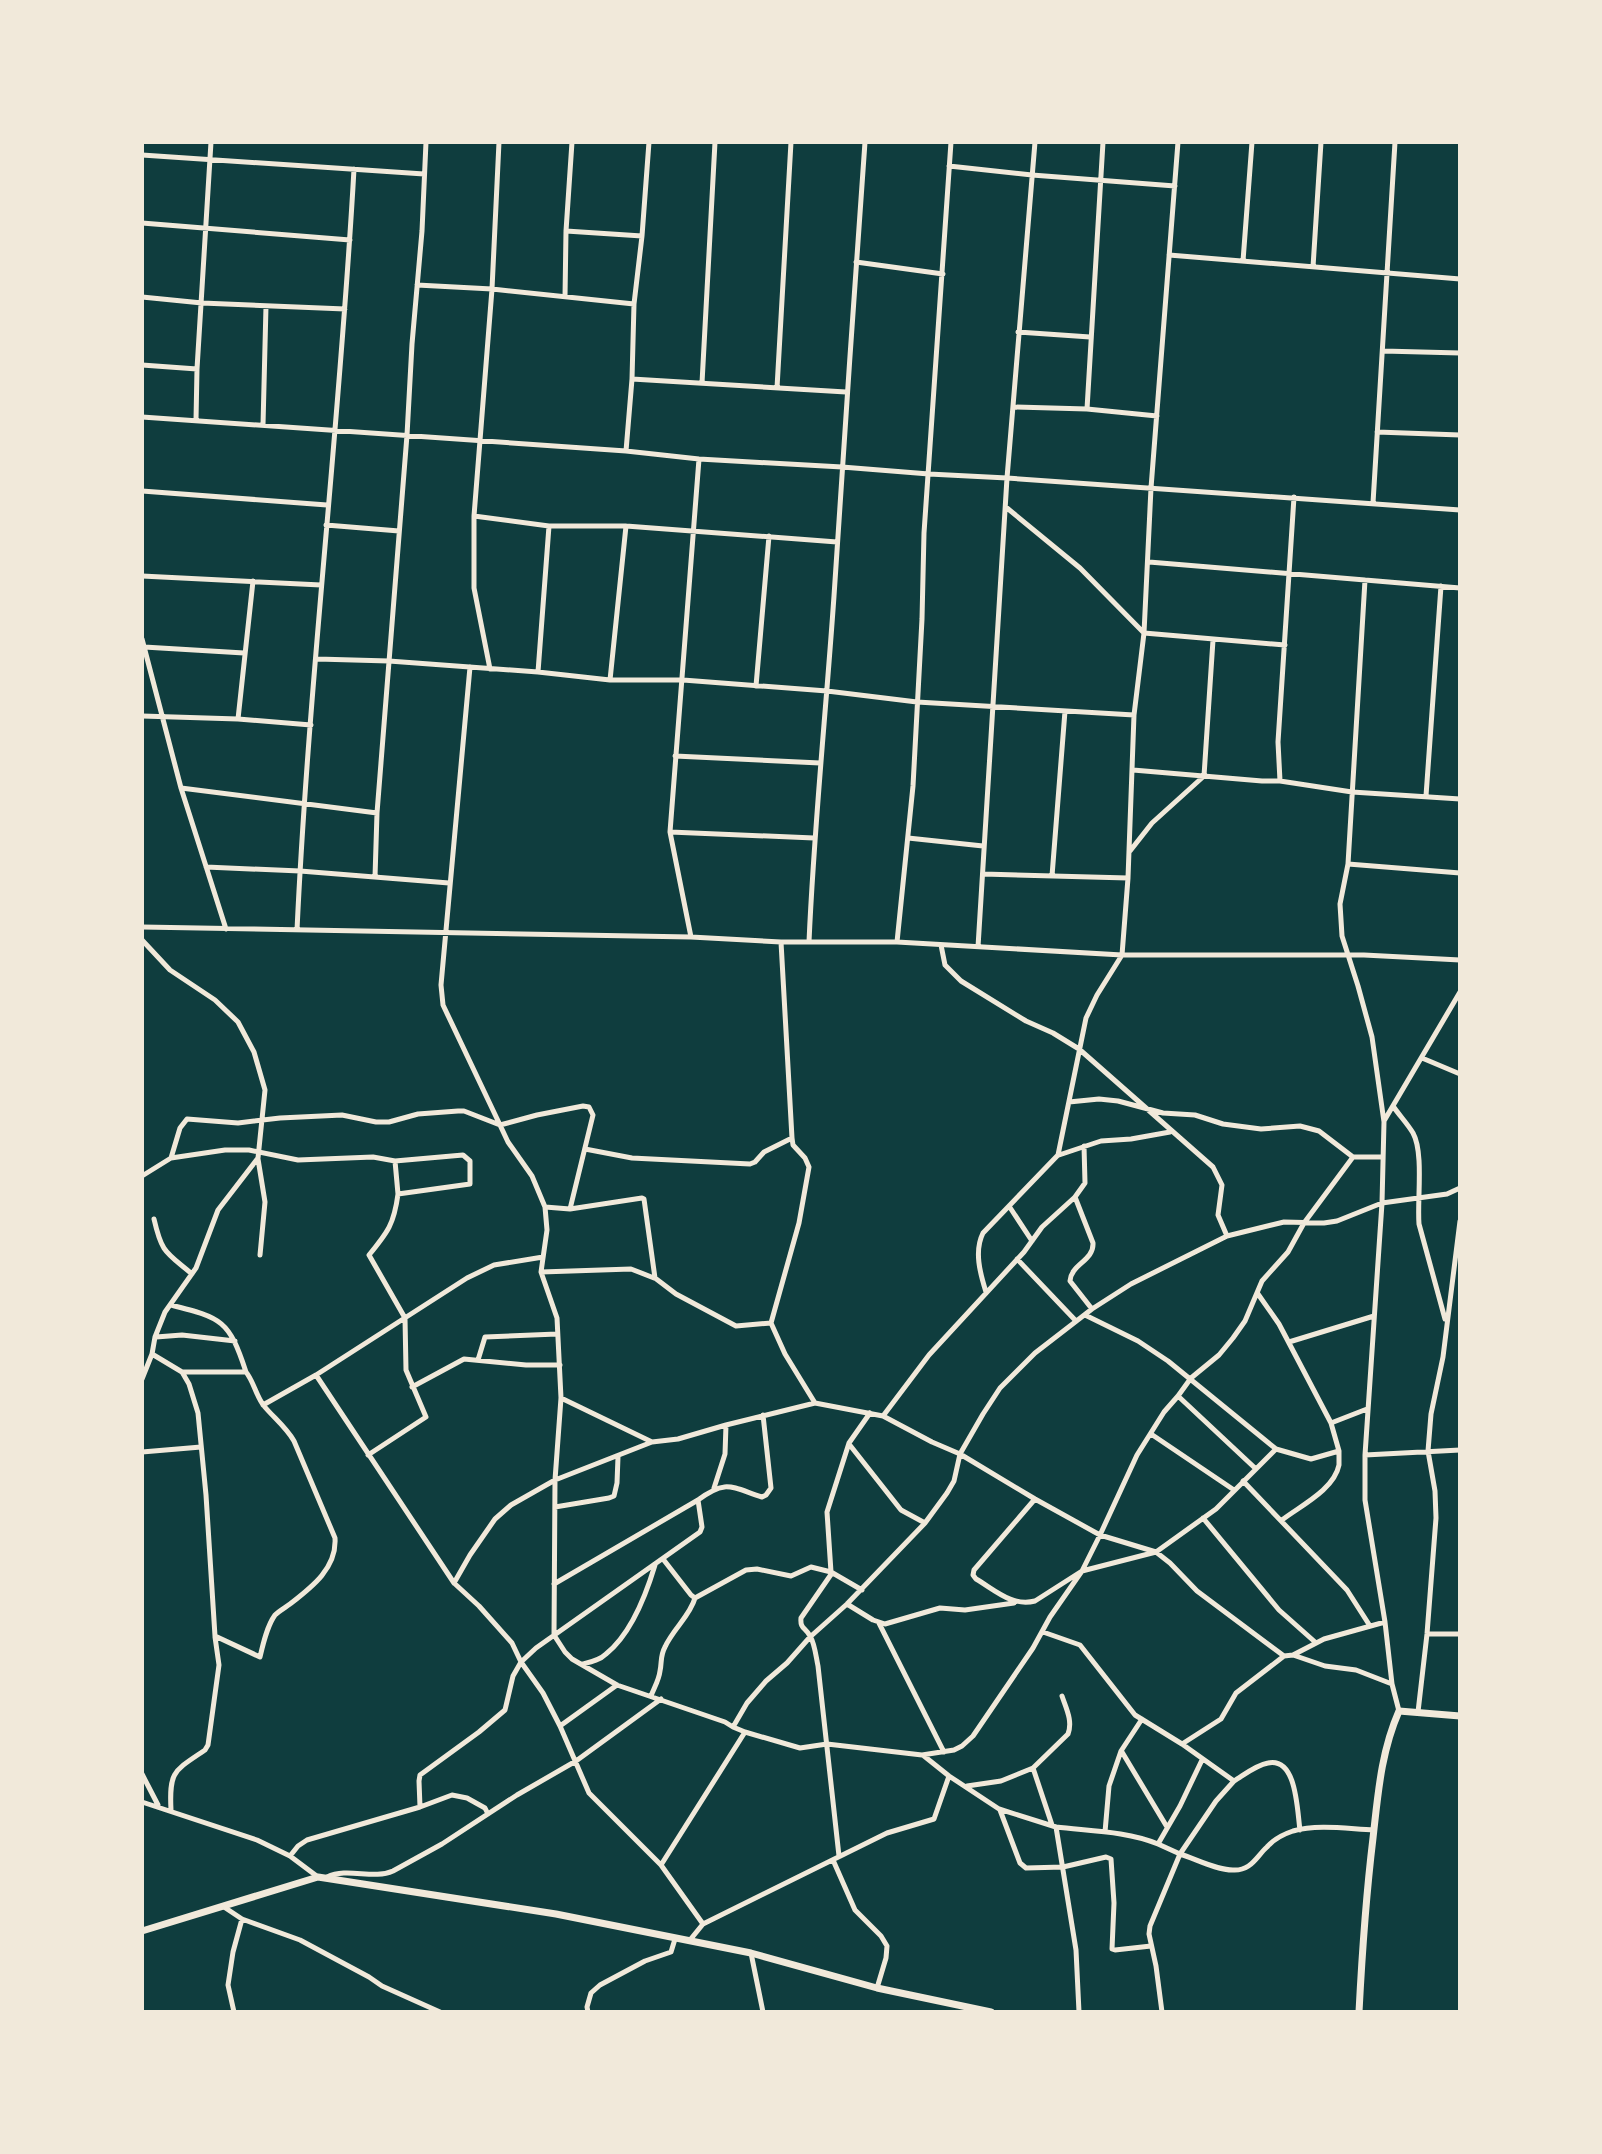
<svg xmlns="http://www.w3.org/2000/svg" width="1602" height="2154" font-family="'Exo 2',sans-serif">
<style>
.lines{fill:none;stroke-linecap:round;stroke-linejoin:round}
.minor{stroke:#f1e9da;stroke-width:5}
.tertiary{stroke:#f1e9da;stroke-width:7}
</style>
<rect width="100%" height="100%" fill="#0f3d3e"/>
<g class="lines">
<path class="minor" d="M142 155 424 174
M949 166 1032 175 1175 186
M142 223 350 240
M566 231 642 236
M1169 255 1460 279
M1243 261 1252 142
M856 262 943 274
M1313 267 1321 142
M417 285 492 289 634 304
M142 297 202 303 345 309
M565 297 566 231 572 142
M1018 332 1090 337
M1383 351 1460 353
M142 365 197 369
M632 379 846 392
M702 383 715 142
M777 388 791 142
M1013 407 1087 409 1157 416
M1087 409 1103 142
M142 417 626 451 699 459 842 467 929 474 1007 478 1460 510
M196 420 197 369 211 142
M263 425 266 306
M1377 432 1460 435
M626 451 632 379 634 304 642 236 649 142
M142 491 327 505
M1373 503 1395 142
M1007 508 1080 568 1144 633 1285 645
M474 516 549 526H626L837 542
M326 525 399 531
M1149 562 1460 588
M142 576 321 585
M1365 580 1348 864 1340 904 1342 936 1358 986 1372 1037 1384 1122 1382 1203 1365 1455V1500L1385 1622 1392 1684 1399 1711
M142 639 181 788 226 929
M144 647 244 653
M317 659 389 661 538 672 610 680H683L827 691 917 702 1134 715
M470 667 441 985 443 1005 500 1125 537 1115 583 1106 589 1107 593 1115 570 1209
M490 669 474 588V516L492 289 499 142
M538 672 549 526
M610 680 626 526
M756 686 769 536
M142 716 238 719 311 725
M238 719 253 581
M675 756 820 763
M1133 770 1262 781H1280L1352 792 1460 799
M1280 781 1278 742 1294 497
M181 788 377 813
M1426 796 1441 586
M670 832 814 838
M908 838 983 846
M1130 851 1152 823 1204 776 1213 640
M1348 864 1460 873
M206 867 300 871 449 883
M983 874 1128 878
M1052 876 1065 711
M375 877 377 813 407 435 412 344 422 231 426 142
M142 927 691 937 781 942H897L1122 955H1364L1460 960
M297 930C309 676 340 423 354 169
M691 937 670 832 699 459
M142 940 170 970 215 1000 238 1022 254 1052 265 1090 258 1158 218 1210 196 1268 165 1312 155 1337 152 1354 142 1379
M809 942C814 826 826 712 834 596 844 445 854 293 865 142
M897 942 913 786 922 619 924 533 951 142
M941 945 945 965 961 981 1026 1021 1053 1033 1079 1049 1213 1167 1222 1185 1218 1215 1227 1236
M978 947 1007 478 1035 142
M1422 1058 1460 1074
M1069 1102 1099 1099 1118 1101 1163 1113 1195 1115 1223 1124 1261 1129 1300 1126 1319 1131 1353 1157H1383
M1393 1106C1399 1115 1407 1123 1413 1133 1424 1153 1417 1200 1419 1224L1445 1319
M1384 1121 1460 992
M585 1149 632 1158 750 1164 755 1162 764 1152 792 1138
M1059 1155 1101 1141 1131 1139 1170 1132
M171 1158 180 1128 187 1119 238 1123 280 1118 342 1115 376 1122H389L418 1114 458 1111H464L500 1125 508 1142 532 1176 545 1207 547 1230 541 1272 557 1318 561 1398 555 1480 554 1635 565 1652 572 1659 617 1685 725 1722 733 1727
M258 1159 265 1202 260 1255
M142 1176 171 1158 225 1150H249L298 1160 373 1157 395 1161 463 1155 470 1161V1184L398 1194 395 1161
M1075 1197 1093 1243C1094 1261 1071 1264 1070 1281L1092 1309
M1009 1206 1032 1241
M545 1207 570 1209 642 1198 644 1199 655 1278 676 1294 736 1326 771 1323 785 1354 815 1403
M154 1219C162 1254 166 1252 192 1274
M1017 1259 1076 1321
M541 1272 631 1269 654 1278
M986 1292C980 1273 974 1251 983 1233L1058 1155 1086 1018 1097 995 1122 955 1128 878 1134 715 1144 633 1151 488 1178 142
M171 1305C222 1318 229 1320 246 1372
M1085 1315 1138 1341 1168 1361 1276 1449 1311 1459 1339 1451 1331 1423 1279 1324 1258 1294
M771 1323 799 1223 809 1167 805 1158 793 1145 792 1138 781 942
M156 1337 182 1335 235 1341
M1289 1342 1374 1316
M152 1354 182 1372 189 1384 198 1413 206 1495 215 1636 260 1657C263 1644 267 1626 275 1615 279 1611 286 1607 290 1604 312 1587 337 1568 335 1538L294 1441C286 1427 274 1418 264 1406 256 1396 254 1382 246 1372H182
M478 1360 485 1337 557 1334
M316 1375 454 1583 470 1555 495 1519 511 1505 555 1480 652 1442 678 1439 726 1425 815 1403 883 1416 932 1442 960 1454 1035 1499 1100 1535 1156 1552 1170 1563 1197 1591 1284 1656 1293 1655 1325 1666 1356 1670 1392 1684
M412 1387 464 1359 526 1365H560
M561 1398 652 1442
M263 1405 316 1375 467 1278 494 1265 543 1257
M883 1416 929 1355 1024 1252 1042 1227 1075 1197 1085 1183 1084 1146
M1331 1423 1367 1409
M1151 1434 1234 1490
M849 1444 901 1510 925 1523
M142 1452 201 1447
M368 1455 426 1417 406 1370 405 1318 369 1255C388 1232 394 1224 398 1194
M1365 1455 1460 1450
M1256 1469 1178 1396 1191 1378 1219 1355 1233 1338 1245 1321 1262 1281 1288 1252 1304 1223 1353 1157
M1243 1481 1347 1590 1370 1626
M714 1488 725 1454 726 1425
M1035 1499 974 1570 973 1575 976 1579C995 1590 1012 1607 1035 1601L1082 1571 1156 1552 1216 1509 1276 1449
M555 1507 609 1498 614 1496 617 1483 618 1457
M1203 1518 1279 1610 1315 1642
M1282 1520C1300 1506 1334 1490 1339 1465 1339 1460 1339 1456 1339 1451
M663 1559 691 1595 695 1598 746 1570 757 1569 791 1576 811 1567 831 1572
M832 1573 801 1618C800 1629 805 1627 810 1636 815 1644 816 1657 818 1666L839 1856
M454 1583 479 1606 512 1643 521 1662 543 1693 560 1726 589 1793 661 1865
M554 1584 698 1500
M862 1590 831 1572 827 1512 849 1443 870 1413
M847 1604 873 1620 885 1624 940 1608 965 1610 1014 1603
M879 1623 944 1752
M1043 1632 1080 1645 1135 1715 1182 1744 1234 1781 1216 1801 1180 1854 1158 1844 1180 1806 1202 1760
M1427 1634H1460
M1293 1655 1324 1639 1385 1622
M583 1664C591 1662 600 1660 606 1654 631 1634 646 1595 655 1565
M651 1696C654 1688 659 1680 660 1671 662 1662 660 1656 665 1647 673 1629 690 1616 695 1598
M1418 1712 1427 1634 1436 1518 1435 1491 1428 1451 1431 1414 1443 1357 1460 1221
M560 1726 617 1685
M745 1732 800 1748 827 1744 922 1755 954 1750 962 1746 973 1736 1033 1648 1050 1617 1082 1571 1100 1535 1137 1455 1164 1412 1178 1396
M1182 1744 1221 1719 1236 1693 1284 1656
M1122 1752 1167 1827
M924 1756 949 1776 999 1809 1056 1827 1076 1950 1079 2012
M1033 1768 1052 1825
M142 1774 158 1805
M1234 1781C1244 1775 1256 1765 1268 1763 1297 1757 1297 1810 1300 1830
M967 1786 1001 1781 1033 1768 1068 1734C1073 1721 1066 1708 1062 1696
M142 1802 257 1840 290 1856 318 1877
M420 1807 419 1781 420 1775 479 1732 505 1710 513 1676 521 1662 536 1648 700 1532 702 1527 698 1500C726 1479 731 1487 762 1497L766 1495 771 1488 763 1415
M171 1810C169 1771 174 1771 205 1750L208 1745 219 1665 215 1637
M1000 1810 1020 1863 1026 1868 1063 1867 1106 1857 1111 1859 1114 1903 1112 1949 1115 1950 1151 1946
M1056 1827C1089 1831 1127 1831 1158 1844
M1105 1832 1109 1786 1121 1751 1142 1719
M290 1856 298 1846 307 1840 420 1807 452 1795 467 1798 485 1808 488 1814
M833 1860 855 1910 881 1936 887 1946 886 1958 877 1988
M327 1877C348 1867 373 1880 393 1871L442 1844 517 1795 576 1761 661 1699
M224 1907 242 1919 300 1940 369 1977 382 1986 440 2012
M703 1924 887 1833 934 1819 949 1776
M690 1940 703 1924 661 1865 745 1732 733 1727 747 1703 766 1681 787 1663 810 1637 847 1604 925 1523 947 1493 954 1481 960 1454 983 1414 1000 1388 1035 1353 1092 1309 1131 1284 1227 1236 1284 1222 1324 1223 1337 1221 1382 1203 1447 1194 1460 1188
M751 1953 763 2012
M234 2012 228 1985 233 1952 242 1919
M588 2012 587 2007 591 1993 600 1985 645 1961 671 1952 675 1939
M1162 2012 1156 1966 1149 1934 1150 1926 1180 1854C1196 1859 1216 1870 1233 1870 1251 1871 1256 1857 1267 1847 1273 1840 1284 1834 1293 1831 1318 1824 1348 1829 1374 1830"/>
<path class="tertiary" d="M142 1931 318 1877 556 1914 751 1953 877 1988 991 2012
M1359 2012C1362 1954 1366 1896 1373 1838 1378 1794 1381 1752 1399 1711L1460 1716"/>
</g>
<rect width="1602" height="2154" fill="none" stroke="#f1e9da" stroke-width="288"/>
</svg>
